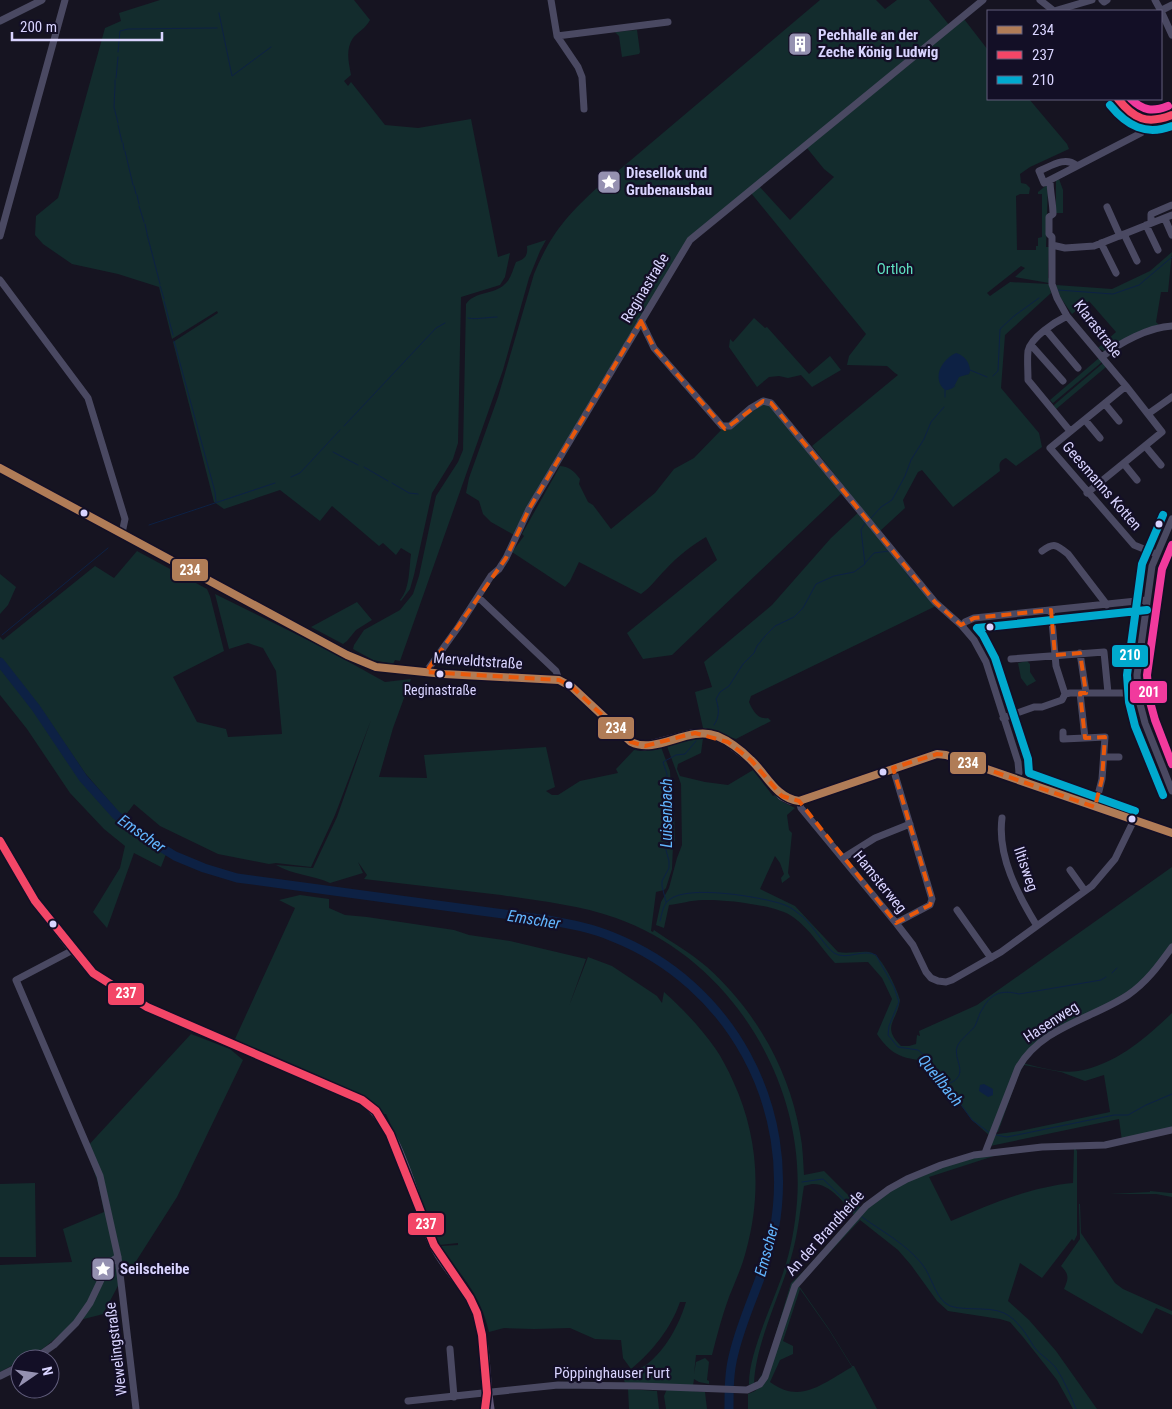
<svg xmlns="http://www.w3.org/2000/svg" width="1172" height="1409" font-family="'Roboto Condensed',sans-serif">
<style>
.green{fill:#132c2d;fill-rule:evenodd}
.water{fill:#0d2144}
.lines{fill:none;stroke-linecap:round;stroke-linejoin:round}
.stream{stroke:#0d2144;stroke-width:1}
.river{stroke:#0d2144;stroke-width:9}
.minor{stroke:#4a4962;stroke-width:7}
.major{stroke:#5e5373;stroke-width:9}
.bus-1-casing{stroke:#130f26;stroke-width:11}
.bus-2-casing{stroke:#130f26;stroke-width:11}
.bus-3-casing{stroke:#130f26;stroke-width:11}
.bus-4-casing{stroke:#130f26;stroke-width:11}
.bus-1{stroke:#b07c57;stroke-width:8}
.bus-2{stroke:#f34667;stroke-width:8}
.bus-3{stroke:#00a9ce;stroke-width:8}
.bus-4{stroke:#f13a9d;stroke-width:8}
.marked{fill:none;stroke:#e8590c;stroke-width:4;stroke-dasharray:10 6;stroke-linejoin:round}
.bus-dot{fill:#d9d4ff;stroke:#130f26;stroke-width:2}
.labels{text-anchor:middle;stroke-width:4.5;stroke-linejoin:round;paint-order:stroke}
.bus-label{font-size:14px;fill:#d9d4ff;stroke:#130f26}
.poi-label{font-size:15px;font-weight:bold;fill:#d9d4ff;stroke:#130f26;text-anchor:start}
.park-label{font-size:15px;fill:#5fe0c0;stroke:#130f26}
.street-label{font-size:15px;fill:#d9d4ff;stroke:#130f26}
.water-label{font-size:16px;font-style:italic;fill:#62b6ff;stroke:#130f26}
.line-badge{stroke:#130f26;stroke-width:2}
.badge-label{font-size:14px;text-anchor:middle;font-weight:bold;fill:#fff}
</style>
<rect width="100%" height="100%" fill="#161421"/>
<path class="green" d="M160 0H354L370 20C366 28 358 32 353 38 345 50 349 63 351 75L344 81 348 86 351 82 385 125 418 128 471 119 498 257 510 253 505 277 500 285 461 297 458 443 453 459 432 493 414 575 410 589 401 601 400 600C410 589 409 568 411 554L401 548 396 555 383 543 379 546 332 506 320 521 280 490 224 509 214 502 173 342 218 313 217 311 172 339 159 287 118 274 72 264 43 244 35 235 36 216 58 198 105 28 121 21 119 13Z
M820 0H876L885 9 897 0H929L950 26 689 239 514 535 491 522 483 514 479 501 466 493 469 478 498 397 534 274C550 235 567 215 598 187L604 189 619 177 618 171Z
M964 19 988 50V99H1029L1067 144 1069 149 1030 167 1020 174 1021 183 1026 184 1030 188 1029 194H1020L1016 196 1017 250H1036V246H1038V238L1042 237V194H1038V192L1048 184 1046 247H1049L1048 278 1052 279 1049 283 1015 277 1025 268 1021 266 987 293 990 296 1010 282 1049 284 1051 293 1005 335 1001 388 1039 433 1042 447 1016 466 1006 458C999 461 999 464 1000 471L953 507 922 470 918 472 903 500 905 508 880 531 940 604 751 696 749 702C753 711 758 720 768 718L771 721 736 739 703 728 695 692 712 687 704 662 772 605 831 538 862 509 812 446 898 375 895 373 887 366 847 365 849 356 866 334 751 193 759 186 790 220 834 177 824 169 807 148Z
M637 30 640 52 639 54 622 57 619 36 615 32Z
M1059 179 1063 190V213H1056V180Z
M546 240 540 251 529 278 503 370 400 661 395 660 393 664 373 660 353 649 354 645 364 630 400 610 413 594 419 576 436 496 458 462 463 450 466 304C475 291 494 295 505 284 511 279 513 269 516 262 525 259 528 256 527 246Z
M1172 252 1168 292H1161L1156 322 1159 325 1104 351 1098 348 1116 332 1089 301 1072 314 1060 297 1056 285 1112 289 1150 271Z
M754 318 765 328 767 327 809 374 830 356 841 370 812 387 801 375 788 378 779 376 769 377 757 387 729 347 730 339 733 342Z
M1099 358 1102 362 1053 403 1050 400Z
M1103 363 1106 367 1055 410 1054 405Z
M760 403 771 406 842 493 672 655 643 659 627 633 717 560 706 537C692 545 677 557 666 569 657 578 651 587 641 594L579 562 570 581 565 587 512 552 524 536 522 534 560 466C570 467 574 471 580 479L579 484 588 502 593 505 611 529 655 493 674 469 694 458 726 425Z
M137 551 207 589 210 596 224 651 173 677 197 722 226 729 228 737 282 734 276 671 263 648 248 643 229 649 215 594 322 647 385 682 411 679 393 728 379 777 427 778 424 755 546 747 555 787 546 791 552 795H558L580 781 618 773 616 769 618 767 634 750 643 751 661 747 670 771 672 806 674 810 675 840 673 845 672 869 666 888 664 890 656 892 651 931 653 932 654 930C671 942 691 953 707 967 755 1010 789 1069 800 1133 803 1147 803 1161 804 1175L824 1171 861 1208 875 1197 792 1287 769 1363 759 1382 749 1385C748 1355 773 1303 783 1273 791 1250 795 1226 797 1202 806 1082 730 958 616 918 579 905 539 901 501 895 455 890 409 884 364 879L367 875 358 862 363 873 330 883C313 875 293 875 276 865L313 868 337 817 371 720 335 815 311 867 276 863 269 864 218 854 160 826 134 804 121 821 116 809 85 773 39 706 0 657V637L3 640 95 566 114 578ZM812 1184C830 1183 844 1203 854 1215L804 1271 791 1283 765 1370 757 1382 754 1383C756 1343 779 1297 791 1258 798 1235 800 1210 804 1186Z
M0 574 16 587 8 605 0 614Z
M357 602 372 620 356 630 347 641 343 644 311 627Z
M1027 661 1030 664V672L1036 681 1027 686 1021 678 1018 663Z
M0 668C11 682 22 696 33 710 60 747 82 788 116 819 131 832 148 843 166 854L161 867 134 853 107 928 93 912 120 868 125 846 104 829 70 793 27 729 0 695Z
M1163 736 1172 756V764L1168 766 1158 738Z
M695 738H703L701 753 678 764 677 769 680 776 705 782 728 785 753 770 773 796 775 795 783 802 795 808 787 815 789 830 792 833 788 873 790 877 782 883 781 878 784 874 780 863 775 856 760 889 795 906 838 952C848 954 859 951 869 952 881 953 897 989 900 1000 897 1022 881 1026 901 1046H909L916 1044 917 1035 920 1036 919 1031 977 1005 1172 867V945L1140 984 1027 1052 990 1136 972 1120 953 1095 948 1099C943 1087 937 1074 928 1065 920 1058 908 1060 899 1055 890 1051 882 1042 877 1034L892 999 882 978 868 962 835 963C821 948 810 929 793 917 777 905 724 899 703 900 691 900 680 904 669 905L664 928 656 925 661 902 669 888 677 858 682 845 681 784 668 749 667 745Z
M300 895 329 899V908L345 915 367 917 454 930 469 935 510 941 586 959 569 1006 588 957 612 966 657 996 662 1003 664 992C683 1009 700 1027 715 1048 722 1058 728 1070 733 1081 758 1135 762 1193 746 1251 742 1267 735 1282 729 1297 722 1316 717 1335 712 1355H696L694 1374 696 1362 705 1358 709 1362 707 1380 709 1381V1384L699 1382 694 1379 693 1386 626 1383 624 1381C629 1372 638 1370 646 1365 666 1350 679 1325 686 1302H680C671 1328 652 1352 631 1369L623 1358 621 1340H619L595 1339 570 1328 534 1329 504 1328 489 1332C480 1293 462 1278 441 1246L458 1245V1243L439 1245 397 1139 386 1114H381L235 1039 295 908 279 900Z
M1172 1013V1128L1122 1141 1119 1119 990 1146 991 1135 1020 1131 1110 1112 1104 1075 1085 1081 1061 1072 1024 1065 1018 1076 998 1132H994L1022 1063C1039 1067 1061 1074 1078 1071 1115 1065 1146 1038 1172 1013Z
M191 1034 230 1049 243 1060 177 1197 133 1266 128 1267 103 1314C94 1317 81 1318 73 1324 59 1333 37 1359 20 1359V1361L0 1372V1265L72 1262 63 1229 104 1212 98 1183 86 1148Z
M1044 1148H1075L1077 1151V1235L1074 1241 1072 1239 1042 1278 1020 1263 1008 1301 1029 1320 1056 1351 1097 1409H1073L1057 1380 1023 1337 1010 1322 1000 1319 948 1311 937 1301 911 1265 898 1250 860 1220 803 1281 864 1210 886 1192 905 1181 964 1159ZM1052 1148 1074 1149 1073 1183C1030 1187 991 1204 951 1221L929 1177 994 1156Z
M35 1183 36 1257H0V1184Z
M1150 1191 1170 1193H1172V1197L1156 1194H1109L1150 1192Z
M1079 1204H1080L1081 1233 1115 1283 1123 1289 1172 1311V1315L1156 1308 1142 1334 1064 1289C1069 1278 1069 1274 1061 1266L1080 1239Z
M799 1286 829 1329 852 1366H854L877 1409H748V1394L755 1391 760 1386 796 1289ZM800 1289 829 1330 852 1367C823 1383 801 1405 770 1382L780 1360 793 1354V1346L783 1341Z
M628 1389 657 1391 659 1409H629Z
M667 1389 705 1392 707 1409H666L664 1396Z"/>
<path class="water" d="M956 353C964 355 970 362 970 371L969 374 959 377C955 384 955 389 945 390 931 378 942 359 956 353Z
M984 1084 993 1089V1095L988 1097 979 1091 980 1085Z"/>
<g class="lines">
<path class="stream" d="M219 13 232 76 271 47
M118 52 120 31 128 29 217 28
M116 78 118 57
M115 85V80
M115 86 114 107 118 123
M118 125 122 142
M123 143 124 150
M125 151 133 185
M134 186 136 194
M137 195 139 204
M139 206 144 222
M145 224 147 233
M147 234 160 284
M160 286 161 288
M161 289 164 299
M1058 290 1113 294 1139 285 1172 257
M164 301 173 335
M468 318C474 320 489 317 497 317
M174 341 215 492 216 502
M968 374 970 370 987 377
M993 376 998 371 1000 329 1014 316 1039 298
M945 397V390L952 388 955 386
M344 426 436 328 445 323
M333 452 358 465
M364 467 388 481
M291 477 300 473 340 430
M392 483 409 493 418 494
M871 518 881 507 892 500 905 476 911 460 924 439 931 422 944 407
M149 525 275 483
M865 563 874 553 889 551
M907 574 917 587
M2 635 108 548
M714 725C720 716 719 709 716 699L720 692 729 686 743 664 754 653 757 646 765 636 775 626 794 617 803 608 816 584 834 576 854 572 865 564 861 530 865 523
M666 902 662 886V881L669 868V861L666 850 668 840 666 831 669 819 667 805V774L663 762 676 755 685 754 696 741
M660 921C662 914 663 904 669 900 687 884 763 897 785 905 790 907 794 910 798 913 812 922 823 945 834 953 847 961 863 948 876 955L894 987 899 1002 889 1026 888 1035 898 1047 918 1050 927 1057 972 1120 990 1133
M1112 973 1117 968
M948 1084C971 1075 953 1061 957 1047 960 1039 970 1033 975 1026 978 1020 979 1013 983 1008 992 992 1003 990 1019 994L1101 980 1106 977
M996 1135 1007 1137 1114 1115H1128L1146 1105 1172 1094
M802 1182 823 1179 856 1211
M862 1217C883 1232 906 1244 922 1264 931 1275 934 1293 945 1303 957 1313 987 1305 1004 1313 1017 1319 1027 1335 1034 1347 1040 1355 1050 1360 1056 1368 1064 1380 1071 1396 1076 1409"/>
<path class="river" d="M0 662 36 708 83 778 116 815 146 838 175 856 204 868 237 878 548 920C570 924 592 928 613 937 731 984 797 1107 774 1231 766 1273 744 1311 734 1353 729 1371 729 1390 729 1409"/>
<path class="minor" d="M551 0 557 36 578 67 582 77 584 109
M1040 0 1054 11
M1102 0 1104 2 1107 0
M1155 0 1161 11
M1054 11 1092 0
M1160 11 1172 5
M1161 11 1172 35
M0 21 42 0
M557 36 668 22
M1118 99C1133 119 1148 126 1172 115
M1076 165C1065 156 1051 166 1039 171L1044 183 1050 180 1141 133 1147 120
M1050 180C1050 193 1053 202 1053 214L1049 217V234L1052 237V284L1057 298 1067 316 1126 386 1162 432 1087 493
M1107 207 1120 236
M1165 219 1172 235
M1151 223V214L1172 205
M1146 225 1158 250
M1124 234 1137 261
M0 236 65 0
M1101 243 1116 273
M1052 245 1065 248 1094 246 1172 215
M0 280 88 398 125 519 122 533
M1067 316C1055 322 1031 337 1028 351 1027 360 1028 370 1028 380L1070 431
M641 321 654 348 722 426H730L751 408 763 401 771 403 935 602 962 626 974 640 986 662 1018 762 1019 773 1016 779
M1046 330 1078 368
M1031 345 1063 381
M1102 357C1119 343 1149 327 1172 326
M1126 386 1050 448 1134 545 1156 554
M1105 404 1119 421
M1148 414 1172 397
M1085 420 1100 438
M1146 447 1161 465
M1124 464 1137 480
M1172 519 1152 566 1137 675 1139 700 1145 723 1172 791
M1042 551C1054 542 1057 545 1068 554L1107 605
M478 597 556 671 559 680
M1051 610 1056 666 1065 694
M962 626 965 622 974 618 1146 600
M1080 653 1086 693
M1011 659 1104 652 1108 693
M426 672 459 626 491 576 499 569 506 558 529 509 690 240 983 0
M1003 718 1034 707H1042L1062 700 1065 694 1070 693H1138
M1063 732V739L1085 738 1080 693
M1085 738 1105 737 1102 779 1095 807
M1104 757H1119
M893 768 932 899 930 905 896 923
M799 801 801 808 896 923 913 945 926 972 931 978 938 981 946 982 952 980 1001 952 1092 886 1115 859 1134 820
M1002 818C997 856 1018 895 1037 926
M843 858 875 838 910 824
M1070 870 1085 891
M957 910 991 958
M73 950 16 980 100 1176 118 1257 136 1409
M985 1153 1018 1068C1041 1027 1092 1019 1128 995 1147 982 1159 965 1172 947
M450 1349 454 1397
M34 1359 54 1345 76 1323 90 1303 109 1263 118 1257
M0 1376 20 1366
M408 1401 558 1385 640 1386 747 1390 760 1384 765 1377 795 1286 866 1206 889 1189 907 1179 941 1165 974 1155 1042 1147 1105 1145 1172 1130"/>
<path class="major" d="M0 468 347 655 376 667 444 674 559 680 572 687 631 742 637 745 645 746 691 734 705 733 716 736 728 742 751 760 782 796 790 800 799 801 937 754 946 755 1172 833
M0 841 35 901 73 950 93 973 147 1007 362 1100C402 1129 413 1201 433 1244 445 1270 469 1288 477 1315 487 1344 485 1379 490 1409"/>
<g class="bus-1-casing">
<path id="bus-1" d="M0 468 347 655 376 667 444 674 559 680 572 687 631 742C657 755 688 725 717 736 729 741 742 751 751 760 767 775 776 798 799 801L937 754 946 755 1172 833"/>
</g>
<g class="bus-2-casing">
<path id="bus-2" d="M1118 99C1134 119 1147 125 1172 115
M0 841 35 901 93 973 147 1007 362 1100 376 1111 390 1134 434 1245 470 1298 477 1313 482 1335 487 1393 485 1409"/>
</g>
<g class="bus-3-casing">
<path id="bus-3" d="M1110 105C1127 126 1146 136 1172 126
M1163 795 1135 726 1129 702 1127 675 1142 564 1163 515
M1135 811 1029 773 1028 759 995 658 983 635 977 628 1147 610"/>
</g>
<g class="bus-4-casing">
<path id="bus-4" d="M1131 99C1143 111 1153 112 1168 106
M1172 545 1162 569 1147 675 1149 698 1155 720 1172 764"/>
</g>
<use href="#bus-1" class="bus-1"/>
<use href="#bus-2" class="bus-2"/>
<use href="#bus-3" class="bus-3"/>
<use href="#bus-4" class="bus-4"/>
</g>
<path class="marked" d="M641 321 654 348 725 429 763 401 771 403 935 602 961 625 974 618 1051 610 1055 655 1080 653 1086 693H1080L1085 738 1105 737 1102 779 1095 807 946 755 937 754 893 768 932 899 930 905 896 923 799 801 782 796 751 760 728 742 695 733 645 746 631 742 572 687 559 680 426 672 506 558 529 509Z"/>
<defs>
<g id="building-square" transform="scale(1.25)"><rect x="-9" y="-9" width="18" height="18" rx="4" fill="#9591b1" stroke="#130f26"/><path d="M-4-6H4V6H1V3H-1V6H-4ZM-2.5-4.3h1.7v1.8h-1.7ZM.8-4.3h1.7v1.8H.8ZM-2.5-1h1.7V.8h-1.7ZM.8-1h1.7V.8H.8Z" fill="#fff"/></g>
<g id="sight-square" transform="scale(1.25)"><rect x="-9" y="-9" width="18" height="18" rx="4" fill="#9591b1" stroke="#130f26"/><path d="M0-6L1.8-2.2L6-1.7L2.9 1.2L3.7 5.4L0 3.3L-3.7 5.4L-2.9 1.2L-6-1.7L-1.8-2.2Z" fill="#fff"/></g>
</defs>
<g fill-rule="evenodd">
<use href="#building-square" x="800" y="44"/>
<use href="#sight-square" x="609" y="182"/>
<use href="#sight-square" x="103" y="1269"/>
</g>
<g class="bus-dot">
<circle cx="84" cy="513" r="4.5"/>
<circle cx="1159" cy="524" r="4.5"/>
<circle cx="990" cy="627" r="4.5"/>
<circle cx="440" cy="674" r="4.5"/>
<circle cx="569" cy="685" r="4.5"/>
<circle cx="883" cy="772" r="4.5"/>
<circle cx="1132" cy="819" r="4.5"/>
<circle cx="53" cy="924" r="4.5"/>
</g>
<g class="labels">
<g class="bus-label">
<text x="440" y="695">Reginastraße</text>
</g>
<g class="poi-label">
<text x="818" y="40">Pechhalle an der<tspan x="818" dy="17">Zeche König Ludwig</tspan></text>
<text x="626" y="178">Diesellok und<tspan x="626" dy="17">Grubenausbau</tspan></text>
<text x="120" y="1274">Seilscheibe</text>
</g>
<g class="park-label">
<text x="895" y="274">Ortloh</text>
</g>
<g class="street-label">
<text transform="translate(645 288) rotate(-59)" y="5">Reginastraße</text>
<text transform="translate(1098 329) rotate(52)" y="5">Klarastraße</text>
<text transform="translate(1102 486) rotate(49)" y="5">Geesmanns Kotten</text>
<text transform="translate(478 661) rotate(4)" y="5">Merveldtstraße</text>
<text transform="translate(1026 869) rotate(71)" y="5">Iltisweg</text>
<text transform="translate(880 882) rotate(51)" y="5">Hamsterweg</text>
<text transform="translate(1051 1022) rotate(-33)" y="5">Hasenweg</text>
<text transform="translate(825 1233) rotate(-48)" y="5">An der Brandheide</text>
<text transform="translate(116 1349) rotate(-97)" y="5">Wewelingstraße</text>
<text x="612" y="1378">Pöppinghauser Furt</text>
</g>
<g class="water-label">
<text transform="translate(666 813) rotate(-90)" y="6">Luisenbach</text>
<text transform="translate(142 833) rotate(35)" y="6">Emscher</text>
<text transform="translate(534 919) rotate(9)" y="6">Emscher</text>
<text transform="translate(941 1080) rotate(51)" y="6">Quellbach</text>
<text transform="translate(766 1250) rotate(-75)" y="6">Emscher</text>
</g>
</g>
<g class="line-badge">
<rect x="171" y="558" width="38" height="24" rx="5" fill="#b07c57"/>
<rect x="1111" y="644" width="38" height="24" rx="5" fill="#00a9ce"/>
<rect x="1129" y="680" width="39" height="24" rx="5" fill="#f13a9d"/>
<rect x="597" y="716" width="38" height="24" rx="5" fill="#b07c57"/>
<rect x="949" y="751" width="38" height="24" rx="5" fill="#b07c57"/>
<rect x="107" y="982" width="38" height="24" rx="5" fill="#f34667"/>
<rect x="407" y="1212" width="38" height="24" rx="5" fill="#f34667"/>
</g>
<g class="badge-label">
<text x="190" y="575">234</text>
<text x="1130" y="660">210</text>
<text x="1149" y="697">201</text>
<text x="616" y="733">234</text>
<text x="968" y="768">234</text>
<text x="126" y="998">237</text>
<text x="426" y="1229">237</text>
</g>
<rect x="987" y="10" width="175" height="90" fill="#130f26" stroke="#625e7d"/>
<rect x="997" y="26" width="25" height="8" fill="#b07c57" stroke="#625e7d"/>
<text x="1032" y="35" font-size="15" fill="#d9d4ff">234</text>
<rect x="997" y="51" width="25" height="8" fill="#f34667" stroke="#625e7d"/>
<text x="1032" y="60" font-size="15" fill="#d9d4ff">237</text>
<rect x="997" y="76" width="25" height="8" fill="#00a9ce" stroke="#625e7d"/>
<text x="1032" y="85" font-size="15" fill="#d9d4ff">210</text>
<g transform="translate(35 1374) rotate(77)"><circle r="24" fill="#130f26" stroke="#625e7d"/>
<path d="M0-4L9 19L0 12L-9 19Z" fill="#9591b1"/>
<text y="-8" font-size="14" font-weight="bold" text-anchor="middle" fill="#d9d4ff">N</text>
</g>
<path d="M12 32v8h150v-8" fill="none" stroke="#d9d4ff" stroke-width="2.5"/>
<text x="20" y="32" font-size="15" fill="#d9d4ff" stroke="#130f26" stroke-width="4" paint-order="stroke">200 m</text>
</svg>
